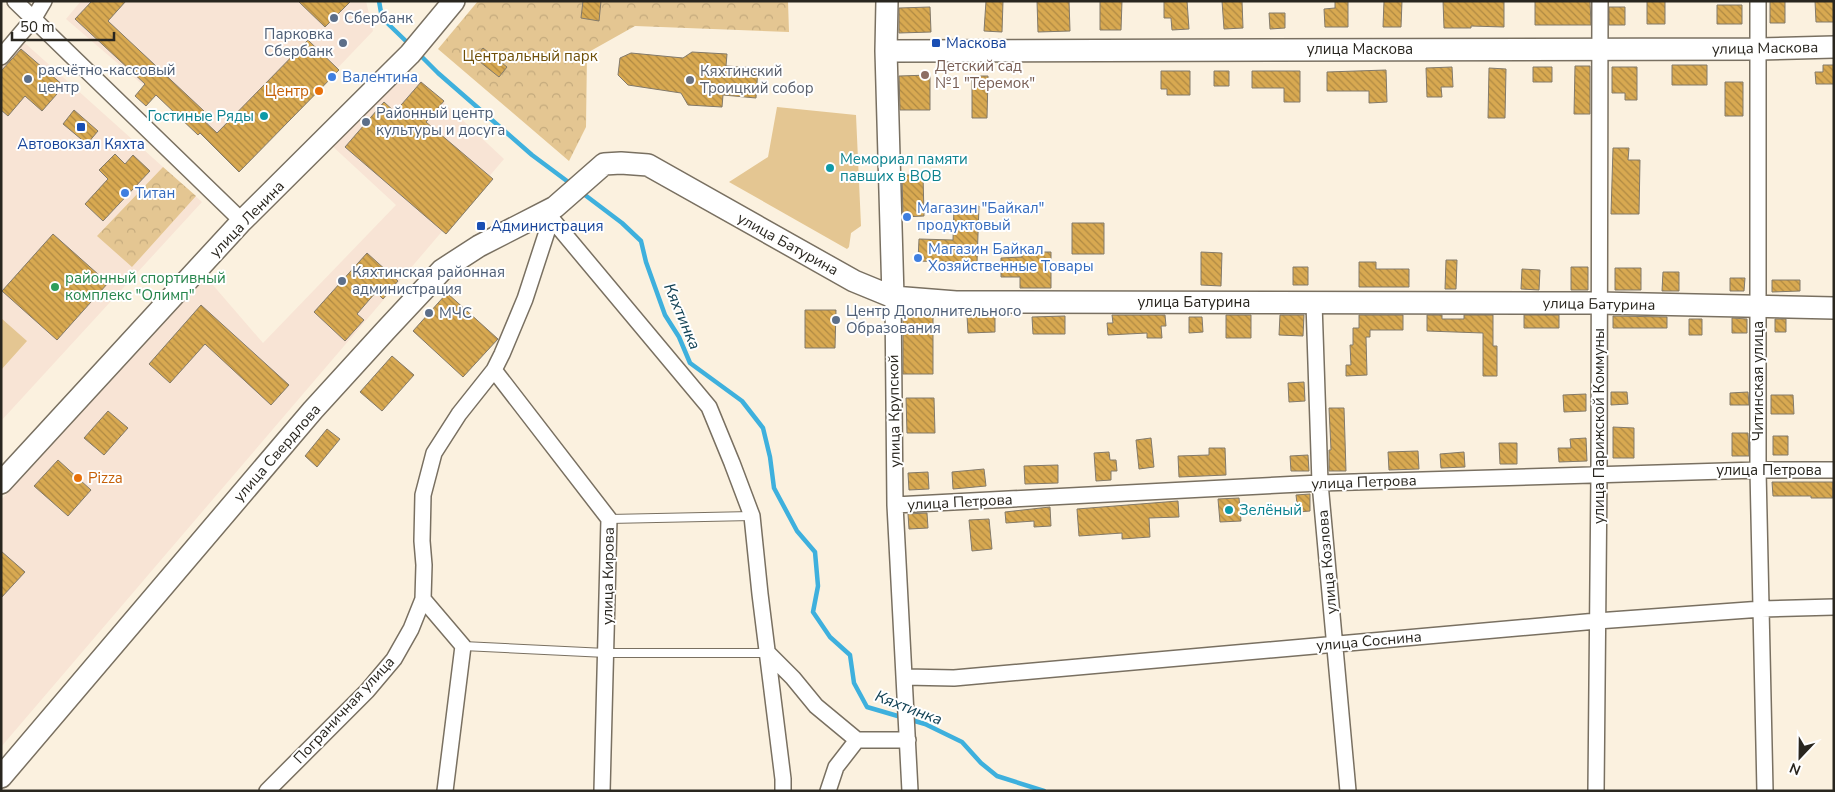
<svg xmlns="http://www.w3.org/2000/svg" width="1835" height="792" font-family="'Nunito Sans',sans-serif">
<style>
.commercial{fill:#f8e4d5}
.grass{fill:#e4c692}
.park{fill:url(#park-crowns)}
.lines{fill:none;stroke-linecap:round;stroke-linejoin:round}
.stream{stroke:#3eb0dd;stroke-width:4.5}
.building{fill:url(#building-back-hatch);stroke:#837a6a}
.lane-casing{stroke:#797061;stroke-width:10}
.street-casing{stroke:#797061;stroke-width:18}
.secondary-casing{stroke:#797061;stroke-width:24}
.lane{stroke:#fff;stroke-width:8}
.street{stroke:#fff;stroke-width:15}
.secondary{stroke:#fff;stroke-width:21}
.service-dot{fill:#5c6f8a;stroke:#fff;stroke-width:2}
.transit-dot{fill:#1a4fb4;stroke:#fff;stroke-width:2}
.education-dot{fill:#8d6e63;stroke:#fff;stroke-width:2}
.shop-dot{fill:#3f7fe0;stroke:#fff;stroke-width:2}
.worship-dot{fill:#6b7280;stroke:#fff;stroke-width:2}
.food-dot{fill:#e8710a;stroke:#fff;stroke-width:2}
.culture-dot{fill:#0f9aa8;stroke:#fff;stroke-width:2}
.leisure-dot{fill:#2e9e5b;stroke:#fff;stroke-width:2}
.labels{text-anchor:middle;stroke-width:4;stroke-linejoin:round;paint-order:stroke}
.service-label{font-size:15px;fill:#4e5e75;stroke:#fff;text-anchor:start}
.transit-label{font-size:15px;fill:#164399;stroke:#fff;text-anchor:start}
.street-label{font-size:15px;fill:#29261f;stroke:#fff}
.park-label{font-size:15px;fill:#6e4f08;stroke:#fff}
.education-label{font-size:15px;fill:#785e54;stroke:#fff;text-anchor:start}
.worship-label{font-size:15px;fill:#5b616d;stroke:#fff;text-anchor:start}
.shop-label{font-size:15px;fill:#366cbe;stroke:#fff;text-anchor:start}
.food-label{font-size:15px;fill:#c56008;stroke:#fff;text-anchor:end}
.culture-label{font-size:15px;fill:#0d838f;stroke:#fff;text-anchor:start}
.leisure-label{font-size:15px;fill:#27864d;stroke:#fff;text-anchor:start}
.water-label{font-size:16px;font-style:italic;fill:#124255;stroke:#fff}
</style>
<defs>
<pattern id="park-crowns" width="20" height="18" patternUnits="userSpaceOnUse" patternTransform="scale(1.25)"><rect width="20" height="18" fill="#e4c692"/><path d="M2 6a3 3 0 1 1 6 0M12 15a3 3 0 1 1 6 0" fill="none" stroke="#c4aa7d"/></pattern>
<pattern id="building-back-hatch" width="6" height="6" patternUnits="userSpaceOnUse" patternTransform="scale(1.25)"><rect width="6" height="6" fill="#d8a951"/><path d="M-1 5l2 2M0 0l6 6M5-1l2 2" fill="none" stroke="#af8943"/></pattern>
</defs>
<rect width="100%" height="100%" fill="#fbf1df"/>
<path class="commercial" d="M81 1H366L373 31 241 169 66 19Z
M16 35 202 202 1 421V59Z
M406 67 504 159 1 747V500L206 277 263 343 396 205 329 143Z"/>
<path class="grass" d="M777 107 856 115 861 226 851 233 849 247 847 249 729 182 768 157Z
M1 318 27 341 1 370Z"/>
<path class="park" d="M478 1H788L789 32 635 26 587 53 586 127 569 161 438 49Z
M163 167 196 196 132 267 97 236Z"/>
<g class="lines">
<path class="stream" d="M379 1 382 18 410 45
M418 53 438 73 532 155 571 184
M581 192 622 223 641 241 646 262 665 315 679 337 690 363 742 401 763 428 770 457 774 488 797 531 815 552 818 586 813 612 830 637 850 655 854 683 867 707 925 724 962 742 981 763 997 776 1044 791"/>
</g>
<path class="building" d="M92 1H126L108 21 204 111 199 116 217 133 308 40 339 70 239 172 200 133 198 135 156 95 146 106 135 96 145 84 75 19Z
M298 1H351L325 27Z
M583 1H601L599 21 581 18Z
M986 1H1003L1002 32 984 31Z
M1037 1H1069L1070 31 1038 32Z
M1100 1H1122L1121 30H1100Z
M1164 1H1187L1189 29 1172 30 1171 18H1164Z
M1222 1H1242L1243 28 1224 29Z
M1335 1H1348V27H1325L1324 9 1335 8Z
M1384 1H1402L1401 27H1383Z
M1443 1H1504V27L1471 26V28H1444Z
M1535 1H1590L1591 25H1535Z
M1647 1H1665V24H1647Z
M1770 1H1785V23H1770Z
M1815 1H1834V22H1816Z
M1717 5H1742V24H1717Z
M930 7 931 32 899 33V8Z
M1609 7H1625V25H1609Z
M1269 13H1285V28L1270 29Z
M483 48 507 67 499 77 475 58Z
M21 49 64 86 42 111 25 96 8 116 1 110V71Z
M692 52 727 54 726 66 758 68 756 98 723 95 722 107 688 105 681 93 628 85 618 75 620 58 631 53 683 58Z
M1672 65H1707V85H1672Z
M1823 65H1834V84H1816L1815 72H1823Z
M1575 66H1590V114H1574Z
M1452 67 1453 87H1441L1442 97H1427L1426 68Z
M1533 67H1552V82H1533Z
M1612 67H1637V100H1625V93H1612Z
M1489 68 1506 69 1505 118H1488Z
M1386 70 1387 102 1369 103V91H1327V72Z
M1161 71H1190V95H1167V89H1161Z
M1214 71H1229V86H1214Z
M1252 71H1300V102H1284V88H1252Z
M930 75V110H900L899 76Z
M972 76H988L987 118H972Z
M421 82 444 101 426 122 493 179 446 234 345 147 384 102 395 112Z
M1725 82H1743V116H1725Z
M74 110 98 131 87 144 63 124Z
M1613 148H1629L1628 160H1640L1639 214H1611Z
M115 154 125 164 133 155 150 171 103 221 85 204 108 179 99 170Z
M902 175H923L924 216 903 217Z
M954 206H979L977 263 918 261 919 239 953 240Z
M1072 223H1104V254H1072Z
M53 234 108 283 57 340 2 291Z
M1022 252H1051V288H1020V277H1001V258L1022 257Z
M1201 252 1222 253 1221 286 1201 285Z
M367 253 398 281 383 299 376 292 357 314 364 320 345 341 314 312Z
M1446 260H1457L1456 289H1445Z
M1359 262H1376V269H1409V287H1359Z
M1293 267H1308V285H1293Z
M1571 267H1588V290H1571Z
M1615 268H1641V290H1615Z
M1522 269 1540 270 1539 290 1521 289Z
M1663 272H1679V291H1662Z
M1730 278H1745L1744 291H1730Z
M1772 280H1800V291L1772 292Z
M447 293 498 339 463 377 413 331Z
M201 305 289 385 271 405 205 344 170 383 149 364Z
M805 310H836L835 348H805Z
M903 313H933V374H903Z
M1112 315H1165L1166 326H1161L1162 338H1147V333L1108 335 1107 323H1113Z
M1226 315H1251V338H1226Z
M1280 315H1304L1303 336 1279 335Z
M1359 315H1403V330H1370V337H1366L1367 375 1346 376V365H1351L1350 345H1353V328H1359Z
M1427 315H1442V319H1464V315H1493V346H1497V376H1483V333L1427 331Z
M1524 315H1559V328H1524Z
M967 316H995V332L968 333Z
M1065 316V334H1033L1032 317Z
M1613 316 1667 317V328H1613Z
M1189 317H1202L1203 332 1189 333Z
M1732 318 1747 319V333H1732Z
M1689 319H1702V335H1689Z
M1775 319H1786V332H1775Z
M392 356 414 375 382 411 360 392Z
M1304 382 1305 401 1289 402 1288 383Z
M1611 392H1627L1628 404 1611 405Z
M1748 392 1749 405H1730V393Z
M1586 394V411L1564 412 1563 395Z
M1771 395H1793L1794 414H1771Z
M906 398H934L935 433H907Z
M1329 408H1344L1346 471H1329V450H1331Z
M108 411 128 428 104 455 84 438Z
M1613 427 1634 428V458H1613Z
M327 429 340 439 317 467 305 456Z
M1732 433H1748L1749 456H1732Z
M1773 436H1788V455H1773Z
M1151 438 1154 467 1139 469 1136 440Z
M1586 438 1587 461 1559 462 1558 448H1571L1570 439Z
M1499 443H1517V464H1500Z
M1209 448H1225L1226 475 1179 477 1178 456 1209 455Z
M1418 451 1419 469 1389 470 1388 452Z
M1109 452 1110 460H1116L1117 471H1111V480L1096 481 1094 453Z
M1464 452 1465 467 1441 468 1440 454Z
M1308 455 1309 471H1291L1290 456Z
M58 460 91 490 68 516 34 486Z
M1058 465V483L1025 484 1024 466Z
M984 469 986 486 953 489 952 472Z
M928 472 929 489 909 490 908 473Z
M1772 482H1833V498H1811V496H1773Z
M1310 494V511L1298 512 1296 495Z
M1239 498 1241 521 1220 522 1218 499Z
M1178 501 1179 517 1149 518 1150 537 1122 539V533L1079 536 1077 509Z
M1050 507 1051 526 1034 527V521L1006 523 1005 512Z
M927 513 928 528 909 529 908 514Z
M989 519 992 549 972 551 969 520Z
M1 551 25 572 1 598Z"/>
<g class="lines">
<g class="lane-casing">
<path id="lane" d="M609 519 752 516
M463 646 606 653H768"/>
</g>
<g class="street-casing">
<path id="street" d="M15 1 242 221
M1758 1V470L1765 791
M1 57 34 18 44 1
M551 218 709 407 732 463 752 516 760 594 783 779V791
M893 297 895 505 910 791
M1314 303 1320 483 1348 791
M494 370 609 519 602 791
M895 505 1320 483 1758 470H1834
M423 599 463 646 445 791
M768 653 793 678 816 706 857 740H908
M905 677 954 678 1597 621 1762 609 1834 607
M267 791 367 691 394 659 411 629 423 599 424 565 422 541 423 495 434 453 459 414 494 370 502 354 525 299 555 207
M828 791 836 767 857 740
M1596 791 1599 474 1600 1"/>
</g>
<g class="secondary-casing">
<path id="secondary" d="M887 1 886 51 893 297
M886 51 1759 49 1834 47
M1 483 242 221 410 54 454 1
M1 777 313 410 386 330 442 270 479 246 555 207 604 164 621 163 648 165 854 281 893 297 956 302 1598 303 1834 308"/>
</g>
<use href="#lane" class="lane"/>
<use href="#street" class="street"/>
<use href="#secondary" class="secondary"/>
</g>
<g class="service-dot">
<circle cx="334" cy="18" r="5"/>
<circle cx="343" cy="43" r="5"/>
<circle cx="28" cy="79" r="5"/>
<circle cx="366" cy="122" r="5"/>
<circle cx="342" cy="281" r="5"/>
<circle cx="429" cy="313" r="5"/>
<circle cx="836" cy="320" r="5"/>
</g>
<g class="transit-dot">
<rect x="931" y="38" width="10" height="10" rx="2.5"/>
<rect x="76" y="122" width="10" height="10" rx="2.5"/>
<rect x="476" y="221" width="10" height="10" rx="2.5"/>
</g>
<circle class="education-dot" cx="925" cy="75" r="5"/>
<g class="shop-dot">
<circle cx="332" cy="77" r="5"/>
<circle cx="125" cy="193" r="5"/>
<circle cx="907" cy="217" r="5"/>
<circle cx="918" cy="258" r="5"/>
</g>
<circle class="worship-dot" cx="690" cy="80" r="5"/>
<g class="food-dot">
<circle cx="319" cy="91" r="5"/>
<circle cx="78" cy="478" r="5"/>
</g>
<g class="culture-dot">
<circle cx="264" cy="116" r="5"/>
<circle cx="830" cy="168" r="5"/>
<circle cx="1229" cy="510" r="5"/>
</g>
<circle class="leisure-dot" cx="55" cy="287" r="5"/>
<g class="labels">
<g class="service-label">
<text x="344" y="23">Сбербанк</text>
<text x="333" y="39" text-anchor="end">Парковка<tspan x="333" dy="17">Сбербанк</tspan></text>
<text x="38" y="75">расчётно-кассовый<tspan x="38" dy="17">центр</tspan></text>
<text x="376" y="118">Районный центр<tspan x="376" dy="17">культуры и досуга</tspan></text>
<text x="352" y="277">Кяхтинская районная<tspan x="352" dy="17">администрация</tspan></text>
<text x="846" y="316">Центр Дополнительного<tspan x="846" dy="17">Образования</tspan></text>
<text x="439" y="318">МЧС</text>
</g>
<g class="transit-label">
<text x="946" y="48">Маскова</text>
<text x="81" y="149" text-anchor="middle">Автовокзал Кяхта</text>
<text x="491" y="231">Администрация</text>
</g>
<g class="street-label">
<text transform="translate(1765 48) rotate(-1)" y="5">улица Маскова</text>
<text x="1360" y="54">улица Маскова</text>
<text transform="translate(247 219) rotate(-46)" y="5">улица Ленина</text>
<text transform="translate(788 244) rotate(29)" y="5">улица Батурина</text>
<text x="1194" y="307">улица Батурина</text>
<text transform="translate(1599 304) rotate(1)" y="5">улица Батурина</text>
<text transform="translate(1758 381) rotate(-90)" y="5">Читинская улица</text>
<text transform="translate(894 411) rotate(-91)" y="5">улица Крупской</text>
<text transform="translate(1599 426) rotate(-90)" y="5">улица Парижской Коммуны</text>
<text transform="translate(277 453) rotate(-49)" y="5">улица Свердлова</text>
<text x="1769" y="475">улица Петрова</text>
<text transform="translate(1364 482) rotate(-2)" y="5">улица Петрова</text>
<text transform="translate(960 502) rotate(-3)" y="5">улица Петрова</text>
<text transform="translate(1327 562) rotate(-95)" y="5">улица Козлова</text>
<text transform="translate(608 576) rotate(-89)" y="5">улица Кирова</text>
<text transform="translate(1369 641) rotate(-5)" y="5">улица Соснина</text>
<text transform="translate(344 710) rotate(-47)" y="5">Пограничная улица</text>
</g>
<g class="park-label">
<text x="530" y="61">Центральный парк</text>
</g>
<g class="education-label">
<text x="935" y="71">Детский сад<tspan x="935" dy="17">№1 "Теремок"</tspan></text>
</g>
<g class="worship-label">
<text x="700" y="76">Кяхтинский<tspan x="700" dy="17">Троицкий собор</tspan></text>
</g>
<g class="shop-label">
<text x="342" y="82">Валентина</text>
<text x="135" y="198">Титан</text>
<text x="917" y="213">Магазин "Байкал"<tspan x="917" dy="17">продуктовый</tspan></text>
<text x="928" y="254">Магазин Байкал<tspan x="928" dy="17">Хозяйственные Товары</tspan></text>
</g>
<g class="food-label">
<text x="309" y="96">Центр</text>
<text x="88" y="483" text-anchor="start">Pizza</text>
</g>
<g class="culture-label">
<text x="254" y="121" text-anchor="end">Гостиные Ряды</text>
<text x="840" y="164">Мемориал памяти<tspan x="840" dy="17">павших в ВОВ</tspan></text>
<text x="1239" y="515">Зелёный</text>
</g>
<g class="leisure-label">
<text x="65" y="283">районный спортивный<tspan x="65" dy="17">комплекс "Олимп"</tspan></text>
</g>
<g class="water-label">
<text transform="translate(683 316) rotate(67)" y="6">Кяхтинка</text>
<text transform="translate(909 707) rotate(21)" y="6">Кяхтинка</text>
</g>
</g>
<rect width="1835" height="792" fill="none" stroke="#29261f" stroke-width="5"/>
<g transform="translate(1800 757) rotate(202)" stroke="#ffffff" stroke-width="4" paint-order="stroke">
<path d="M0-4L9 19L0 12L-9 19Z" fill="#29261f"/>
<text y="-8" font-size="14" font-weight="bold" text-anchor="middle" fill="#29261f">N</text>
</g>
<path d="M12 32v8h102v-8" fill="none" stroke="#29261f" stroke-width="2.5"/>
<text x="20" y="32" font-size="15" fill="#29261f" stroke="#ffffff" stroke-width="4" paint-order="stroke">50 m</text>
</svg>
